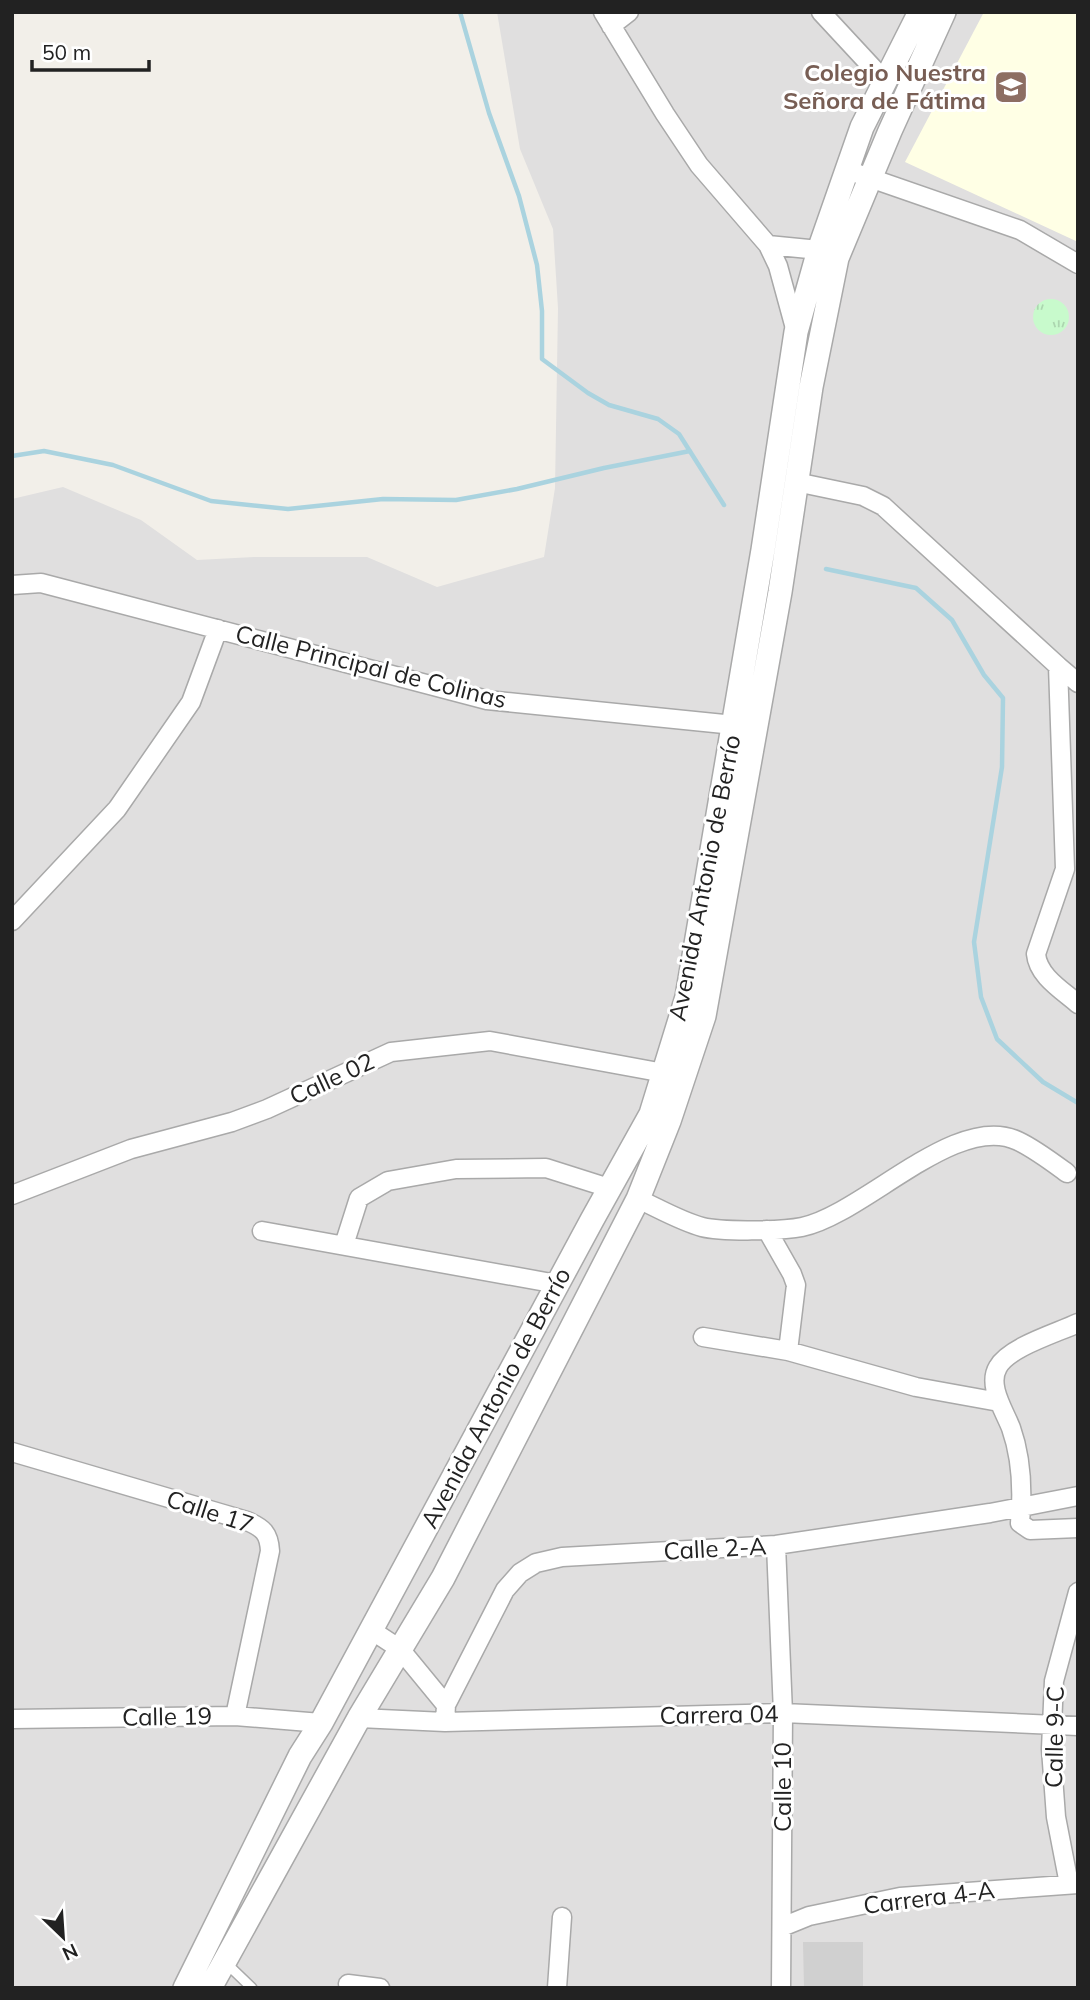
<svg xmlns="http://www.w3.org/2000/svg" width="1090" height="2000" font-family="Mulish,sans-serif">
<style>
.residential{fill:#e0dfdf}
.education{fill:#ffffe5}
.religious{fill:#d0d0d0}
.park{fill:url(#park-tufts)}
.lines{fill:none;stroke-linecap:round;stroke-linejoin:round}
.stream{stroke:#aad3df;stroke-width:4.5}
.service-casing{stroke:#a9a9a9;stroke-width:12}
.minor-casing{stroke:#a9a9a9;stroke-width:21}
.tertiary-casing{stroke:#a9a9a9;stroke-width:26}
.service{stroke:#fff;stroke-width:9}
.minor{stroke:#fff;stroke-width:18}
.tertiary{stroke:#fff;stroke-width:23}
.labels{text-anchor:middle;stroke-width:6;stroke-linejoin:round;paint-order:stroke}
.education-label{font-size:24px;font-weight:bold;fill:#785e54;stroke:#fff;text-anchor:end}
.street-label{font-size:24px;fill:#222;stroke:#fff}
</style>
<defs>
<pattern id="park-tufts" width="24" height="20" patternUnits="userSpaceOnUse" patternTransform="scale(1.75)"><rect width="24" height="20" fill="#c8facc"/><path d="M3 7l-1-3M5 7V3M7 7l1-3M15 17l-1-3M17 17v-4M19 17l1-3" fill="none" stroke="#acd6af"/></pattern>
</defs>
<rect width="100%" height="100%" fill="#f2efe9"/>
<path class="residential" d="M497 12H1078V1988H12V499L63 487 141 520 197 560 254 557H367L437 587 544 557 555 488 558 308 553 229 520 149Z"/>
<path class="education" d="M984 12H1078V242L905 162Z"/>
<path class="religious" d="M803 1942H863V1988H804Z"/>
<path class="park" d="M1033 317a18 18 0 1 1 36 0a18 18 0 1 1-36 0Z"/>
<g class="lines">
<path class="stream" d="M460 12 489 113 519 196 537 265 542 311V359L588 393 609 405 658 419 679 434 724 505
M12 456 44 451 113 465 211 501 288 509 383 499 456 500 517 489 604 468 690 451
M826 569 916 588 952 620 984 675 1003 698 1002 767 974 942 981 997 997 1039 1043 1082 1078 1103"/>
<g class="service-casing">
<path id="service" d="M225 1962 252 1988"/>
</g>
<g class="minor-casing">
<path id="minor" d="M603 12 665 114 699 165 768 245 778 266 796 332
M821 12 885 81
M611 26 629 12
M847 170 1020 230 1078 264
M768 245 819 250
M796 482 863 496 883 506 1058 666 1065 869 1036 954C1038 976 1062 990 1078 1004
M12 585 41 583 487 700 734 725
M1058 666 1078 683
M12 921 117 809 191 702 218 629
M12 1195 131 1149 232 1122 267 1109 391 1052 490 1041 664 1073
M638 1199C658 1208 680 1221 702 1227 721 1232 782 1231 802 1227 864 1214 957 1111 1018 1141 1035 1149 1052 1162 1067 1173
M767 1230 792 1274 796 1285 788 1351
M262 1231 557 1284
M344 1245 359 1198 388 1181 456 1169 546 1168 609 1188
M1078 1323C1057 1333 1009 1347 998 1367 987 1385 1004 1410 1011 1428 1022 1459 1023 1490 1020 1523L1030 1530 1078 1528
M703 1337 788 1351 916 1387 999 1402
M12 1452 247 1521C263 1528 269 1533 270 1551L235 1716
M776 1545 783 1713 781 1988
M371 1630 400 1649 446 1705
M359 1718 445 1722 783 1713 1078 1726
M12 1719 235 1716 321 1723
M445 1722 446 1705 505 1590 520 1573 536 1563 562 1557 776 1545 990 1513 1078 1496
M1069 1884 1056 1817 1051 1749 1054 1681 1078 1592
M782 1927 809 1916 900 1897 1078 1884
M348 1984 380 1988
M557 1988 562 1917"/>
</g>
<g class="tertiary-casing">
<path id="tertiary" d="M185 1988 300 1756 321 1723 592 1220 651 1114 687 997 763 550 796 332 819 250 862 127 920 12
M210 1988 359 1718 443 1578 638 1199 669 1121 704 1016 780 592 811 387 837 258 890 131 944 12"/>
</g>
<use href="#service" class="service"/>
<use href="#minor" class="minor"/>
<use href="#tertiary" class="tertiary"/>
</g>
<defs>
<g id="school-square" transform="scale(1.75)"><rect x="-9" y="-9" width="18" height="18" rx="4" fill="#8d6e63" stroke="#fff"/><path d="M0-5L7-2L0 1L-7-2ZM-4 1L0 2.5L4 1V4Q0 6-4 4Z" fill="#fff"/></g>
</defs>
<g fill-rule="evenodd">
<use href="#school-square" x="1011" y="87"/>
</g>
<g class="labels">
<g class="education-label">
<text x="986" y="81">Colegio Nuestra<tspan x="986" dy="28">Señora de Fátima</tspan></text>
</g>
<g class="street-label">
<text transform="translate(371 667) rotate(14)" y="8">Calle Principal de Colinas</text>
<text transform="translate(705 878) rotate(-79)" y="8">Avenida Antonio de Berrío</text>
<text transform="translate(332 1079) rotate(-25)" y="8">Calle 02</text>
<text transform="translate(496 1398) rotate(-62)" y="8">Avenida Antonio de Berrío</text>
<text transform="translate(210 1512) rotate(18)" y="8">Calle 17</text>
<text transform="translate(715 1549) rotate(-3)" y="8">Calle 2-A</text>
<text transform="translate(719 1715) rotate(-1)" y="8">Carrera 04</text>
<text transform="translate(167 1717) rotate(-1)" y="8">Calle 19</text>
<text transform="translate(1055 1737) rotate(-89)" y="8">Calle 9-C</text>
<text transform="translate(783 1787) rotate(-90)" y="8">Calle 10</text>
<text transform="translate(929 1898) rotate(-7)" y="8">Carrera 4-A</text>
</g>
</g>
<rect width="1090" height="2000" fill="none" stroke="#222222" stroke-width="28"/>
<g transform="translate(63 1937) rotate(155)" stroke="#ffffff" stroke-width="5" paint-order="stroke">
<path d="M0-5L12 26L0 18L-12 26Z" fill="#222222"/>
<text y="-10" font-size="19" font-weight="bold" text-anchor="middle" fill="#222222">N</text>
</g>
<path d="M32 60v10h117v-10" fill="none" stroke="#222222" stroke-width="3.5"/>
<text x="42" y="60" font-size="21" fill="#222222" stroke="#ffffff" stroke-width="5" paint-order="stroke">50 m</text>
</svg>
